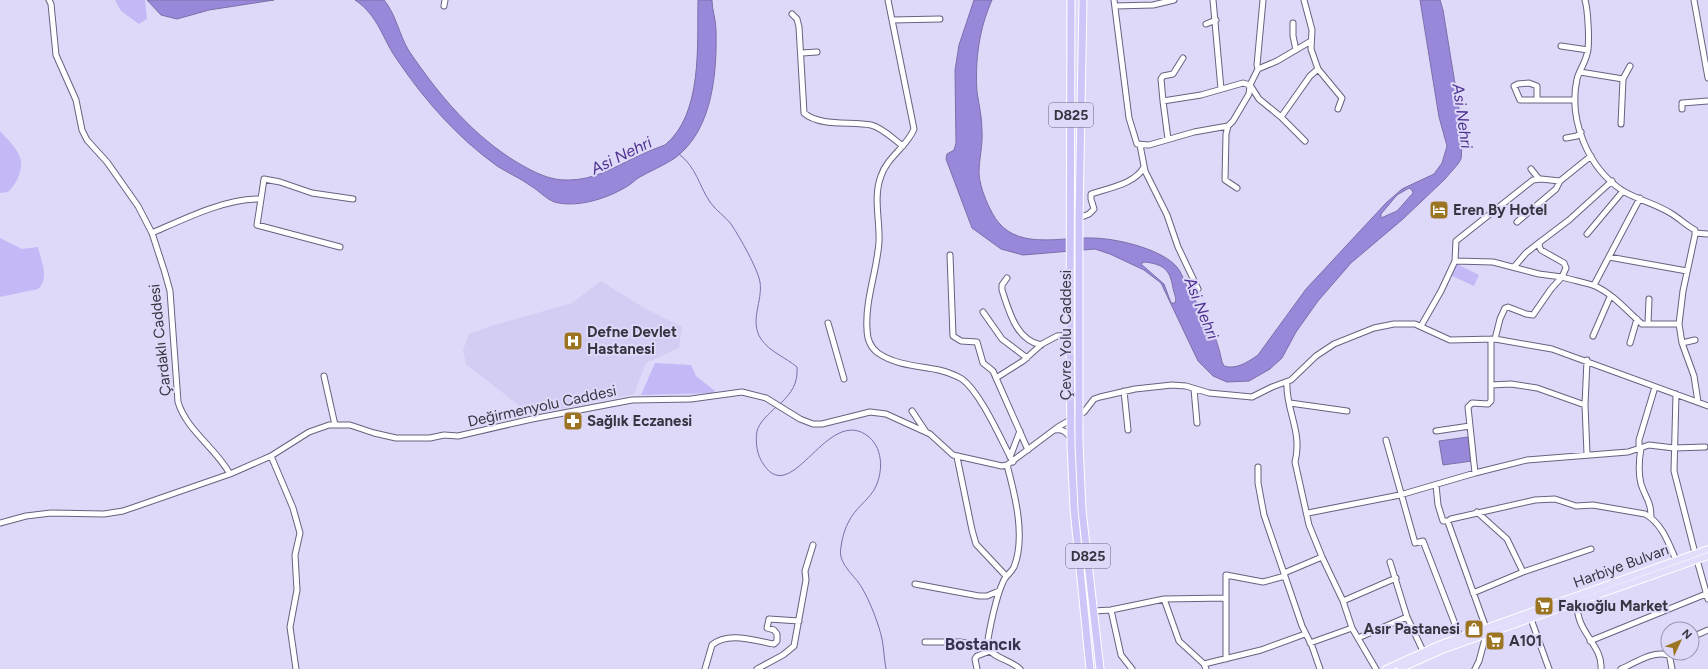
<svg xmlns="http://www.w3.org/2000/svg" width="1708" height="669" font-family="Figtree,sans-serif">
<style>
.built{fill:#d3cdf3}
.green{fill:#c4b9f6}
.water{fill:#9988d9;stroke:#7c6fab;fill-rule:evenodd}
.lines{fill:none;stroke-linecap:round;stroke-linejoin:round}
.stream{stroke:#7c6fab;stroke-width:1}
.minor-casing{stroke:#67627e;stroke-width:7}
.major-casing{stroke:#fff;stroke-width:8}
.highway-casing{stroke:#fff;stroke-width:9}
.minor{stroke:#fff;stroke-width:5}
.major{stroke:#e2ddfb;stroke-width:6}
.highway{stroke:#cec6f8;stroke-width:7}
.labels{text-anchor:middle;stroke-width:4;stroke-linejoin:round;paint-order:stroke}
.shield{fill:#ded9f9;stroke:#696678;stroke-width:1}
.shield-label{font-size:14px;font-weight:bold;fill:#373541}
.poi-label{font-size:15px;font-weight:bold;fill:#373541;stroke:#ded9f9;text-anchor:start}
.street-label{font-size:15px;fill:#373541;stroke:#ded9f9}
.water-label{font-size:16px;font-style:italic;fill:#4e3190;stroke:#ded9f9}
.quarter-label{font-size:17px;font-weight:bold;fill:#38344d;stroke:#ded9f9}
</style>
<rect width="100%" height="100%" fill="#ded9f9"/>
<path class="built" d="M601 281 641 306 682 327 679 348 646 363 634 394 535 414 526 411 466 364 463 350 469 334 491 326 572 303Z"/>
<path class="green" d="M115 0H145L147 19 139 24 121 11Z
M0 131C6 138 15 146 19 155 25 167 17 184 8 192L0 193Z
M0 238 22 249 38 247C41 261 50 278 38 289L0 297Z
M1455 263 1479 275 1474 286 1450 275Z
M655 363 691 365 696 376 715 391 713 393 641 395Z"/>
<path class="water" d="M147 0H274L209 10 177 19 161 15Z
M355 0H384C396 14 399 35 409 51 439 95 472 135 518 163 534 172 550 181 569 180 593 180 613 168 634 158 644 153 654 149 665 145 703 114 697 44 698 0H712C712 10 716 20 716 30 717 72 713 130 675 158 663 166 650 171 638 178 634 181 630 185 626 187 608 198 580 207 559 203 548 202 540 191 531 186 520 178 508 173 497 166 457 137 426 102 398 61 382 39 379 16 355 0Z
M974 0H992C979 29 975 60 977 92 979 105 982 117 982 131 983 145 979 159 979 173 979 186 990 213 999 223 1021 249 1061 237 1091 238 1115 238 1158 248 1175 265 1183 273 1184 283 1190 292 1206 318 1216 331 1222 362L1224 366C1236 370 1248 362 1258 355L1306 289 1386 203 1402 189 1434 174 1442 163 1447 146 1439 117 1420 0H1440L1443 10 1463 133 1461 159 1458 164 1444 180 1403 219 1351 263 1318 301 1296 332 1282 358 1270 369 1249 381 1227 382 1213 376 1198 361 1161 283 1144 270 1110 254 1095 249 1023 255 1001 249 972 228 946 159 947 154 954 150 956 143 955 70 959 45ZM1409 188 1412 190 1413 193 1397 211 1381 218V214L1397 195ZM1144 262C1164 264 1170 270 1173 288 1174 294 1177 298 1175 303H1171L1164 284 1141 264Z
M1468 437 1472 461 1443 465 1439 441Z"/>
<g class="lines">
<path class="stream" d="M679 154C697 168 698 184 710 202 716 211 725 216 731 224 739 236 758 269 760 282 763 301 749 321 761 339 770 352 785 357 797 367 798 384 792 392 780 404
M776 407C769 414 760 421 757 431 755 442 757 456 764 465 793 508 828 403 869 437 884 450 883 474 874 490 867 501 855 509 849 521 845 528 842 538 841 547 837 564 855 575 862 588 870 601 879 625 882 639 884 649 884 659 886 669"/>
<g class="minor-casing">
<path id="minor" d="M49 0 51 4 56 55 76 100 82 130 87 140 107 162 138 206 152 233 165 273 170 291 178 402C187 431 215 447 230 474
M888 0 914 129C907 147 887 157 881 176 873 197 880 220 879 242 877 271 865 300 867 329 867 339 870 347 878 353 895 365 919 366 939 370 947 372 955 375 962 379 981 393 1001 440 1013 462
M1114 0 1129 118 1137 144 1149 145 1194 132 1228 126 1233 121 1249 94 1250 85 1258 69 1257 65 1263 0
M1213 0 1221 89
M1304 0 1312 30 1311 49 1318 69 1342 98 1338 109
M1585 0C1588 10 1590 45 1587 54 1585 63 1579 71 1577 79 1568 120 1588 168 1623 191 1638 200 1657 204 1672 214 1680 219 1686 225 1695 230V235L1683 291 1679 324 1682 343 1694 376 1698 402
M1694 0 1708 78
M444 6 445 0
M1115 6 1153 5 1174 0
M792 14 797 19 799 27 804 113C820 127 852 121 871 125 883 128 893 139 903 146
M892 20 940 19
M1293 23V36L1296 50
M1206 24 1216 20
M1561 46 1588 50
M802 53 817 52
M1183 58 1173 74 1163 76 1161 79 1163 101 1201 95 1243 83 1250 85 1259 99 1281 117 1310 76 1318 69
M1258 69 1277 61 1311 41
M1580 72 1623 79 1630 66
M1529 83 1537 86V100H1520L1514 86 1518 84Z
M1537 100H1575
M1163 101 1168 139
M1682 109V103L1708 101
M1281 117 1305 141
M1621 124 1623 79
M1228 126 1226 134 1225 180 1237 188
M1566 138 1577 136 1581 132
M1140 145 1145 171 1167 215 1178 247 1198 289
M1531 169 1539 179
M261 199 257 225 340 247
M1079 218 1089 214 1094 209 1091 199V194C1109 188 1135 184 1144 167
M1517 222 1556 189 1560 181
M152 233C184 219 226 198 261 199L264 179 280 182 312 193 353 199
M1695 233 1708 234
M1587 234 1623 191
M950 255 953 336 961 341 977 342 983 363 993 371 996 378
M1609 257 1687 271
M1455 261 1493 262 1539 274 1562 277 1566 268 1564 263 1541 250 1539 246 1540 242 1569 220 1612 181
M1514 267 1526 253 1540 242
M1007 278 1002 285V290C1009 311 1016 340 1041 345
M1594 285 1640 198
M983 312 1002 339 1027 358
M828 323 844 379
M1648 324 1649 299
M1421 326 1441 291 1455 261 1456 241 1533 180 1541 179 1560 181 1591 156
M1593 336 1610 297
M1495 339 1500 319 1505 308 1508 307 1526 314 1533 315 1551 289 1562 277C1572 280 1588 283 1595 286 1613 294 1627 311 1642 324H1679
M1630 343 1637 319
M1682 343 1695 340
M1587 360 1585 405 1587 454
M324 376 335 425
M1287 382C1285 409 1303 431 1295 462L1309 525 1322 557
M1491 385 1511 384 1537 388 1585 405
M1194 389 1197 423
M1124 391 1128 430
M1676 394 1674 471 1695 553
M1290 403 1347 411
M912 411 926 432
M1055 430C1063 429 1067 432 1071 439
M1436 431 1470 426
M1386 440 1415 543 1423 541 1460 637
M1639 448V440L1655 387
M1641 448C1639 460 1638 472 1641 484 1645 497 1651 501 1651 517
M1028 450 996 378 1023 361 1042 344 1057 336 1070 335
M271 456 293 508 300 533 295 555 297 590 290 627 296 669
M957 457 972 530 976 544 1006 576
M1010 457 1020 431
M1007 465C1015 495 1026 537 1014 567 1011 573 1005 576 1003 582 996 597 989 630 987 647 993 658 1011 660 1020 669
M1258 467V483L1264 515 1302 626 1312 646 1320 669
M1475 473 1468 407 1472 403 1488 404 1491 401V339
M1436 485 1438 505 1443 521H1448
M1477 512 1507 539 1523 572
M1308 513 1400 495 1475 473 1527 460 1628 452 1649 445 1674 448 1705 447
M0 523 26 516 51 513 104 514 123 511 230 474 271 456 309 432 329 425H350L374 433 396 438H430L444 435 458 436 532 419 632 400 691 399 742 392 766 398 800 419 813 424H822L870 412 886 414 930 434 953 455 1002 466 1007 465 1058 427 1084 412 1094 399 1100 397 1135 389 1172 385 1186 386 1209 393 1252 397 1272 387 1291 380 1316 356 1334 344 1374 328 1394 324H1415L1450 340 1495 339 1552 349 1708 406
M1697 560 1708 599
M1390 562 1407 617 1423 651
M1284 573 1322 557 1343 601 1352 628 1376 669
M915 584 979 596H987L999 591
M1473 593 1523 572 1591 549
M1164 599 1226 598
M1343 601 1396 578
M1577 603C1576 633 1603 645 1601 669
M1111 610 1121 655 1132 669
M1094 611 1111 610 1164 599 1179 641 1204 664
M1531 619 1549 669
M1486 628 1449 525 1448 521 1451 519 1535 500 1555 499 1576 506 1593 505 1645 514C1662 523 1669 544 1676 560
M1692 637 1708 630
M1358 638 1407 617
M1590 641 1706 594
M925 642H960L987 647
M1310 643 1352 628
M1669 653 1672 669
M1226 659V575L1263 582 1285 576
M705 669 712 645C728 631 755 641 774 644L777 641V634L774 630 767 628 769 619 799 621
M757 669 783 655 794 646 806 580 805 571 813 545
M977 669 975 659 977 656 990 651
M1206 669 1204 664 1261 650 1305 634
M1475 669 1479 661 1486 635
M1621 669C1635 663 1653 650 1668 655"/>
</g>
<g class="major-casing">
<path id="major" d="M1386 669 1441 644 1708 549
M1400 669 1442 650 1708 556"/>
</g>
<g class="highway-casing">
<path id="highway" d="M1071 0 1070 335 1071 445 1074 509 1090 669
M1083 0 1079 218V443L1082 510 1100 669"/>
</g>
<use href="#minor" class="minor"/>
<use href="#major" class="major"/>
<use href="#highway" class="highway"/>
</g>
<defs>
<g id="hotel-square" transform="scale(1)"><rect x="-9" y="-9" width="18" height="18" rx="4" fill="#9c7522" stroke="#ded9f9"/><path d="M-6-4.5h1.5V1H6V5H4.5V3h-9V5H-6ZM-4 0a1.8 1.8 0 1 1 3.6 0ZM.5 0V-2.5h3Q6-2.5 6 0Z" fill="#fff"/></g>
<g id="hospital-square" transform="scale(1)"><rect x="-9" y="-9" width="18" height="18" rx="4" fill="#9c7522" stroke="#ded9f9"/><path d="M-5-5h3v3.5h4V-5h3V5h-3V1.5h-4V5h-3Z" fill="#fff"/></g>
<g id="pharmacy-square" transform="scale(1)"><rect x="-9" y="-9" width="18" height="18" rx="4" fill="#9c7522" stroke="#ded9f9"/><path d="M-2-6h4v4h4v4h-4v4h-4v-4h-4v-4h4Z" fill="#fff"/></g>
<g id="supermarket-square" transform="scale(1)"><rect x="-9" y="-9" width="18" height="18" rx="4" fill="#9c7522" stroke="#ded9f9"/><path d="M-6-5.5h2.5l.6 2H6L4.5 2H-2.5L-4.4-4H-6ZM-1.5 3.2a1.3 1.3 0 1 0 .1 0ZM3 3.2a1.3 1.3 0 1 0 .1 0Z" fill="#fff"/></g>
<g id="shop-square" transform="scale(1)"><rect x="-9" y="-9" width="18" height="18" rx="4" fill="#9c7522" stroke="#ded9f9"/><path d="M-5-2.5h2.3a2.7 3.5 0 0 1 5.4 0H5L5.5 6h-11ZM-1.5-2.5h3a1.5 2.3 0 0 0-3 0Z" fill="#fff"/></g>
</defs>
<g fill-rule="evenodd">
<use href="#hotel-square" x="1439" y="210"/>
<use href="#hospital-square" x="573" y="341"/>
<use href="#pharmacy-square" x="573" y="421"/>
<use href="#supermarket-square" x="1544" y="606"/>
<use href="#shop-square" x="1474" y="629"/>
<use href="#supermarket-square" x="1495" y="641"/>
</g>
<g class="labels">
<g class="shield">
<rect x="1049" y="103" width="44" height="24" rx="3"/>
<rect x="1066" y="544" width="44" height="24" rx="3"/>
</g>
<g class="shield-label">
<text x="1071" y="120">D825</text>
<text x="1088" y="561">D825</text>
</g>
<g class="poi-label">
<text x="1453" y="215">Eren By Hotel</text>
<text x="587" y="337">Defne Devlet<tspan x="587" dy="17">Hastanesi</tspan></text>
<text x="587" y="426">Sağlık Eczanesi</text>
<text x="1558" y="611">Fakıoğlu Market</text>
<text x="1460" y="634" text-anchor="end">Asır Pastanesi</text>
<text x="1509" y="646">A101</text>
</g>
<g class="street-label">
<text transform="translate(1066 335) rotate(-90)" y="5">Çevre Yolu Caddesi</text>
<text transform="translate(160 340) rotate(-96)" y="5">Çardaklı Caddesi</text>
<text transform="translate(542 406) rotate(-12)" y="5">Değirmenyolu Caddesi</text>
<text transform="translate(1621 566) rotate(-20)" y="5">Harbiye Bulvarı</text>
</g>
<g class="water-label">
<text transform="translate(1463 116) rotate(82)" y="6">Asi Nehri</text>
<text transform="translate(621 155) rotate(-26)" y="6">Asi Nehri</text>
<text transform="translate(1202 308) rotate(68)" y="6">Asi Nehri</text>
</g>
<g class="quarter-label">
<text x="983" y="650">Bostancık</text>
</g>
</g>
<g transform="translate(1680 641) rotate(46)"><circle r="19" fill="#ded9f9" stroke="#9b97af"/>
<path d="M0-3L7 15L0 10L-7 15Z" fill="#9c7522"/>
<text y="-6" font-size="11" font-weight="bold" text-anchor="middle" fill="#373541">N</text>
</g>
</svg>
